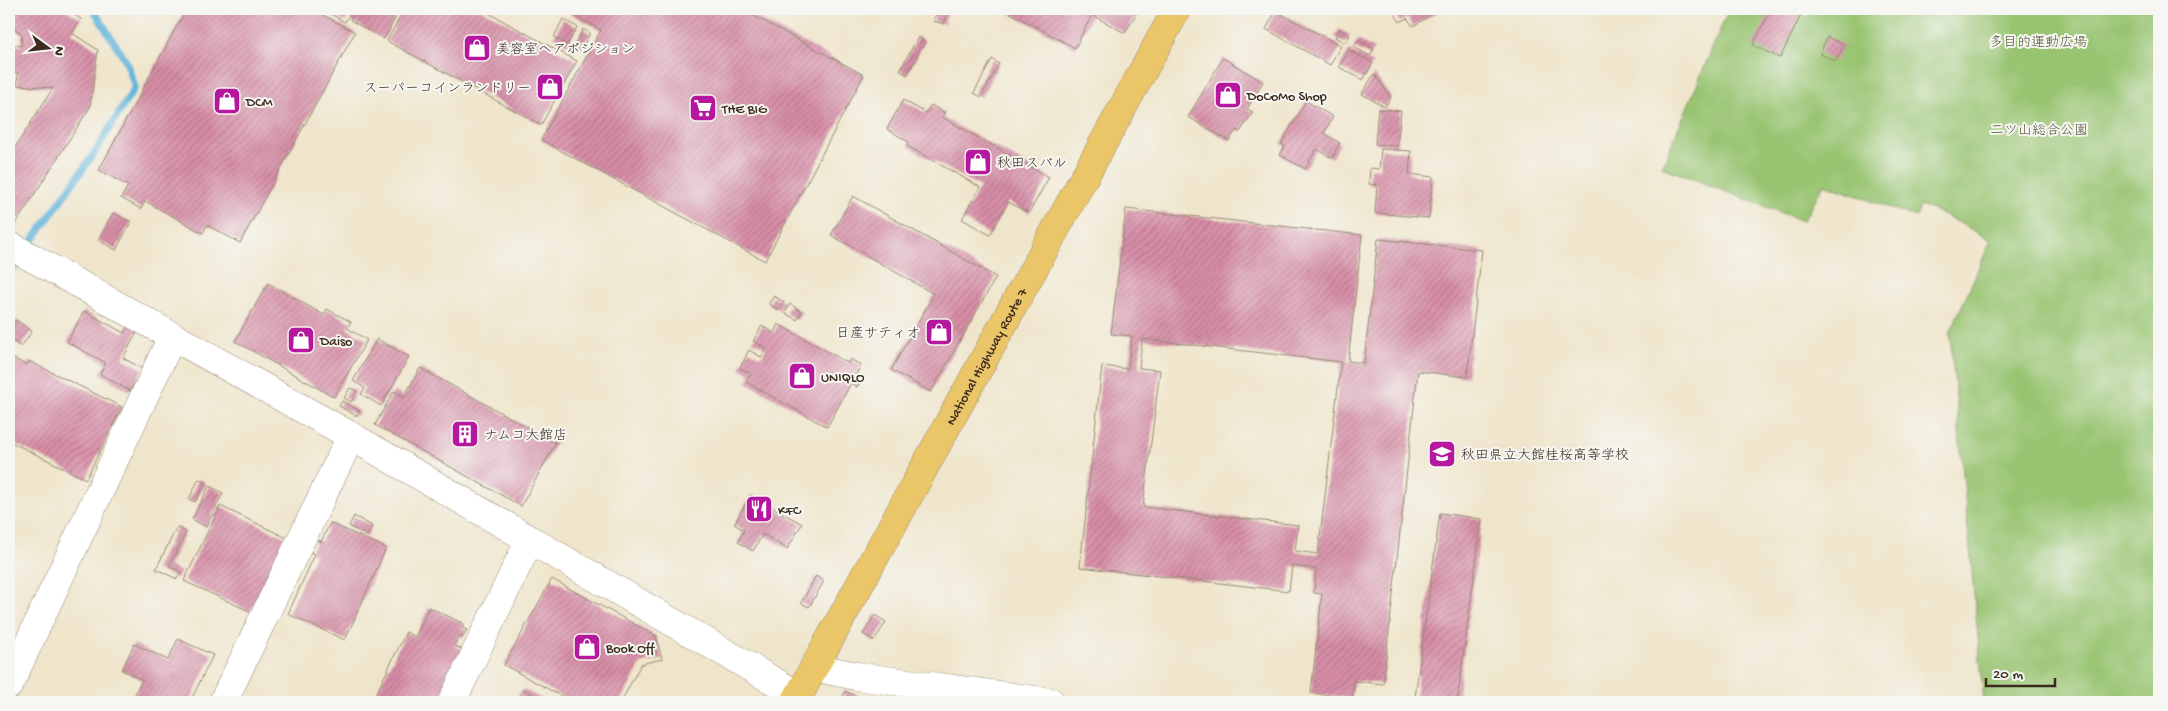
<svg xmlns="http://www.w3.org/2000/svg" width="2168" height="711" font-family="'Gochi Hand','Klee One',sans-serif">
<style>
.park{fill:#98c471;stroke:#6a7748}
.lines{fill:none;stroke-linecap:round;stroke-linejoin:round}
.stream{stroke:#5db3d9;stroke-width:7}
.building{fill:url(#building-hatch);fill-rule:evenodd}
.minor-casing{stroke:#958874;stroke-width:29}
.trunk-casing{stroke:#958874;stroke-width:29}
.minor{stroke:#fff;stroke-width:28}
.trunk{stroke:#eac669;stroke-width:28}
.labels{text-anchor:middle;stroke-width:4;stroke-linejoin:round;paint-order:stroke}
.park-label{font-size:14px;fill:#575837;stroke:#f6f6f2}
.poi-label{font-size:14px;fill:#3b2a1e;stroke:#f6f6f2;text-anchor:start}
.street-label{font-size:14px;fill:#3b2a1e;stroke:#f6f6f2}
</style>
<defs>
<pattern id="building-hatch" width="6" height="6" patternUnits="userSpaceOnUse" patternTransform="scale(1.25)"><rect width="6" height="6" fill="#d88ea8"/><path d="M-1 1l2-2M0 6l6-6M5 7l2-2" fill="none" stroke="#b07488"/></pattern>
</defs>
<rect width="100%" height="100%" fill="#f6f6f2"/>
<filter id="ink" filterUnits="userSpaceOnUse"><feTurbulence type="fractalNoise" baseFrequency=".02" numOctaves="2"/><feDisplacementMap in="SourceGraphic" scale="10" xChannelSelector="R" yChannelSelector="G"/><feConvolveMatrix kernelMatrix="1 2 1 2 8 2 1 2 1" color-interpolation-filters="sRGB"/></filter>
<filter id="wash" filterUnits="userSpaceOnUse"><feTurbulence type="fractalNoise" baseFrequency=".0096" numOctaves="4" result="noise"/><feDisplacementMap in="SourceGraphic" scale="20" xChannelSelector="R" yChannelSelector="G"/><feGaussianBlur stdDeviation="1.12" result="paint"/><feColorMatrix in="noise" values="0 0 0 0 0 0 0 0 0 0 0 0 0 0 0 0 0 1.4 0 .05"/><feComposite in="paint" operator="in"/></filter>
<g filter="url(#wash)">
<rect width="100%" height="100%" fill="#efe5cb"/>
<path class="park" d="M1729 9H2159V702H1984L1950 333 1991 240 1945 215 1920 205 1916 217 1824 184 1803 221 1662 167Z"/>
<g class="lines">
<path class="stream" d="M26 250 95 152 135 87 126 61 93 9
M9 275 20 259"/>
</g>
<g id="blocks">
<path class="building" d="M9 9H65L81 19 72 33 98 50 90 107 11 231 9 229V157L53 88 17 85 18 73 9 72V44L21 46 22 34 9 26Z
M186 9H312L355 32 240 243 207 225 203 233 145 201 141 209 121 198 128 186 99 170Z
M321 9H353L345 22Z
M356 9H400L384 39 350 20Z
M404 9H481L577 61 541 125 387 41Z
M562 9H596L601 11 602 9H741L864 75 765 261 541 140 601 30Z
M937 9H949L944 24 934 21Z
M1003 9H1139L1125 33 1092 15 1075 48Z
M1392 9H1439L1440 10 1413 26 1407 18 1400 22Z
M1771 9H1804L1780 58 1753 45Z
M1276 11 1341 46 1330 65 1266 29Z
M563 19 577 27 567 45 554 37Z
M583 29 590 33 582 48 575 44Z
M1339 29 1350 35 1345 43 1335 37Z
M918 37 925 41 907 75 900 70Z
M1827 37 1844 44 1836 61 1820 54Z
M1358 40 1374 49 1370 56 1354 47Z
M1349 50 1373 63 1363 80 1339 67Z
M1223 58 1263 82 1247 109 1253 112 1240 132 1236 130 1229 141 1188 117Z
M992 59 999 64 981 97 974 93Z
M1374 74 1391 97 1385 107 1362 94Z
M903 100 926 113 931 105 945 113 942 117 1049 177 1029 213 1008 202 990 235 962 219 980 187 907 146 909 142 887 129Z
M1306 101 1333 117 1324 133 1340 143 1332 158 1317 149 1305 169 1280 155 1285 146 1281 144Z
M1378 109 1401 111 1397 146 1375 144Z
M1381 149 1411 151 1409 174 1433 177 1429 218 1375 213 1377 185 1369 184 1370 168 1379 169Z
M853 196 996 277 931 392 891 370 934 294 831 235Z
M1126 209 1362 235 1348 361 1364 363 1378 239 1482 250 1467 377 1418 371 1383 684 1354 681 1352 698 1311 693 1322 594 1314 593 1316 569 1292 566 1289 591 1080 567 1102 366 1128 369 1132 336 1111 334ZM1142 339 1341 362 1318 554 1295 551 1298 525 1143 507 1160 370 1139 368Z
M113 213 131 222 116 250 98 240Z
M268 283 324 315 327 309 351 322 347 328 367 340 334 397 235 341Z
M774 296 784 302 779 310 769 304Z
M790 304 802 312 797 320 785 313Z
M84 311 124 333 131 320 141 325 123 358 143 369 130 391 100 374 106 363 67 342Z
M16 320 32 331 21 347 9 338V332Z
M778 324 848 363 850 359 861 365 854 378 860 382 857 387 851 383 827 427 746 382 751 374 740 368 749 350 761 357 766 348 753 341 762 326 774 333Z
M377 339 409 357 381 406 361 394 365 388 353 381Z
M12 358 27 365 29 361 122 407 86 479 9 441V365Z
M420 368 556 443 521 506 375 425 394 391 404 397Z
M350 388 357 391 351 402 344 398Z
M342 401 360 411 357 416 339 406Z
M199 479 206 483 195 502 189 499Z
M209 486 223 493 206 527 192 519Z
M751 495 802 524 787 549 763 534 753 551 738 542 744 530 734 524Z
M220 506 287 538 251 612 184 581Z
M1440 513 1482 519 1457 702 1415 697Z
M354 516 372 526 367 536 349 526Z
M330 523 386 548 345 640 288 614 315 554 311 552 316 539 321 542Z
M177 527 186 532 169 566 181 572 177 579 156 569Z
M816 576 824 581 809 607 801 603Z
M552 579 656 636 662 659 641 664 621 702H572L504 665Z
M429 607 464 624 462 628 467 630 462 638 459 636 454 646 464 650 438 702H372L406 632 415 637Z
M875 615 886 622 874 641 863 634Z
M178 639 213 655 190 702H131L142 680 122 670 134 644 168 660Z
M523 689 548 702H516Z
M845 691 871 702H840Z"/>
</g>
</g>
<g filter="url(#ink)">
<use href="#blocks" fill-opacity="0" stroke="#958874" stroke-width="1"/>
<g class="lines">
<g class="minor-casing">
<path id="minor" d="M9 245 351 436 798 695
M814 667 856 676 1051 702
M9 685 172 337
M223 702 351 436
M452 702 529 541"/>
</g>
<g class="trunk-casing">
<g id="trunk">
<path id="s1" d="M795 702 1177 9"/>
</g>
</g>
<use href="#minor" class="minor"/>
<use href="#trunk" class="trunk"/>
</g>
</g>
<defs>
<g id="shop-square" transform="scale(1.4375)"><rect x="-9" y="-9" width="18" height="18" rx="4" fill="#b5179e" stroke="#f6f6f2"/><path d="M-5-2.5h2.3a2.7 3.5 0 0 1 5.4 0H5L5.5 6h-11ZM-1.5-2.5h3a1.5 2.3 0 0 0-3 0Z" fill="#fff"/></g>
<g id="supermarket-square" transform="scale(1.4375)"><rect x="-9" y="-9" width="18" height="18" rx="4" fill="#b5179e" stroke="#f6f6f2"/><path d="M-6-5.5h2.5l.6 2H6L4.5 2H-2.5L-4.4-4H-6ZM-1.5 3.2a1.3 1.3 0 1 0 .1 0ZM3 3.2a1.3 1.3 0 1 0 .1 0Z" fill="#fff"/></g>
<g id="building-square" transform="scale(1.4375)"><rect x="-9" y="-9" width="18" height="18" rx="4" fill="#b5179e" stroke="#f6f6f2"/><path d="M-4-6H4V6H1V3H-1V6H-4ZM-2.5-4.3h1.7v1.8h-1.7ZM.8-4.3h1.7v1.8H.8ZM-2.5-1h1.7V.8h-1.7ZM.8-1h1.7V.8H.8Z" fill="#fff"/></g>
<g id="school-square" transform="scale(1.4375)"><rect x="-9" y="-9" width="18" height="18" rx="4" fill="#b5179e" stroke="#f6f6f2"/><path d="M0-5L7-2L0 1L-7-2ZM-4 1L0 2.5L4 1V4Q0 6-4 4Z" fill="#fff"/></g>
<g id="restaurant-square" transform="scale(1.4375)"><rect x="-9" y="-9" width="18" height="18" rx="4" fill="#b5179e" stroke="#f6f6f2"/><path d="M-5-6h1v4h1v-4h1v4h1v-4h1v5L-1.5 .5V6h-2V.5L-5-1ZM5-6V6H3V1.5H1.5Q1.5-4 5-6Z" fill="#fff"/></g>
</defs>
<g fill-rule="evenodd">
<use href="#shop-square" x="477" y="48"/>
<use href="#shop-square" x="550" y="87"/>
<use href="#shop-square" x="1228" y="95"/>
<use href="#shop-square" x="227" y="101"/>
<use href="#supermarket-square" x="703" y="108"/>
<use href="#shop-square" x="978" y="162"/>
<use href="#shop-square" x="939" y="332"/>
<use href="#shop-square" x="301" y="340"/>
<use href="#shop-square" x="802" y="376"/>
<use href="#building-square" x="465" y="434"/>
<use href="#school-square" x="1442" y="454"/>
<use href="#restaurant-square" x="759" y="509"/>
<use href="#shop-square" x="587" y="647"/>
</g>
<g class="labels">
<g class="park-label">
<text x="2038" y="46">多目的運動広場</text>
<text x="2039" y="134">二ツ山総合公園</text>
</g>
<g class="poi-label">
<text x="496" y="53">美容室ヘアポジション</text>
<text x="531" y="92" text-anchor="end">スーパーコインランドリー</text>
<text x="1247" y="100">DoCoMo Shop</text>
<text x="246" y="106">DCM</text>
<text x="722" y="113">THE BIG</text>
<text x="997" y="167">秋田スバル</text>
<text x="920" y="337" text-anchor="end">日産サティオ</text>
<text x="320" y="345">Daiso</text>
<text x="821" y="381">UNIQLO</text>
<text x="484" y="439">ナムコ大館店</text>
<text x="1461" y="459">秋田県立大館桂桜高等学校</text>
<text x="778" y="514">KFC</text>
<text x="606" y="652">Book Off</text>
</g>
<g class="street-label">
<text dy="5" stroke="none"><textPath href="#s1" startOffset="395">National Highway Route 7</textPath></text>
</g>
</g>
<rect width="2168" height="711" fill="none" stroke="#f6f6f2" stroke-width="30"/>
<g transform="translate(48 48) rotate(105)" stroke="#f6f6f2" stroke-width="4" paint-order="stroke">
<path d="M0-4L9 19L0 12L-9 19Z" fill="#3b2a1e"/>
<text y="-8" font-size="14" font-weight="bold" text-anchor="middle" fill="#3b2a1e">N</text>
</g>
<path d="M1986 678v8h69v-8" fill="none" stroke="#3b2a1e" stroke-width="2.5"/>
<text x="1993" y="678" font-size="15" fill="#3b2a1e" stroke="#f6f6f2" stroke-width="4" paint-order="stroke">20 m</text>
</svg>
